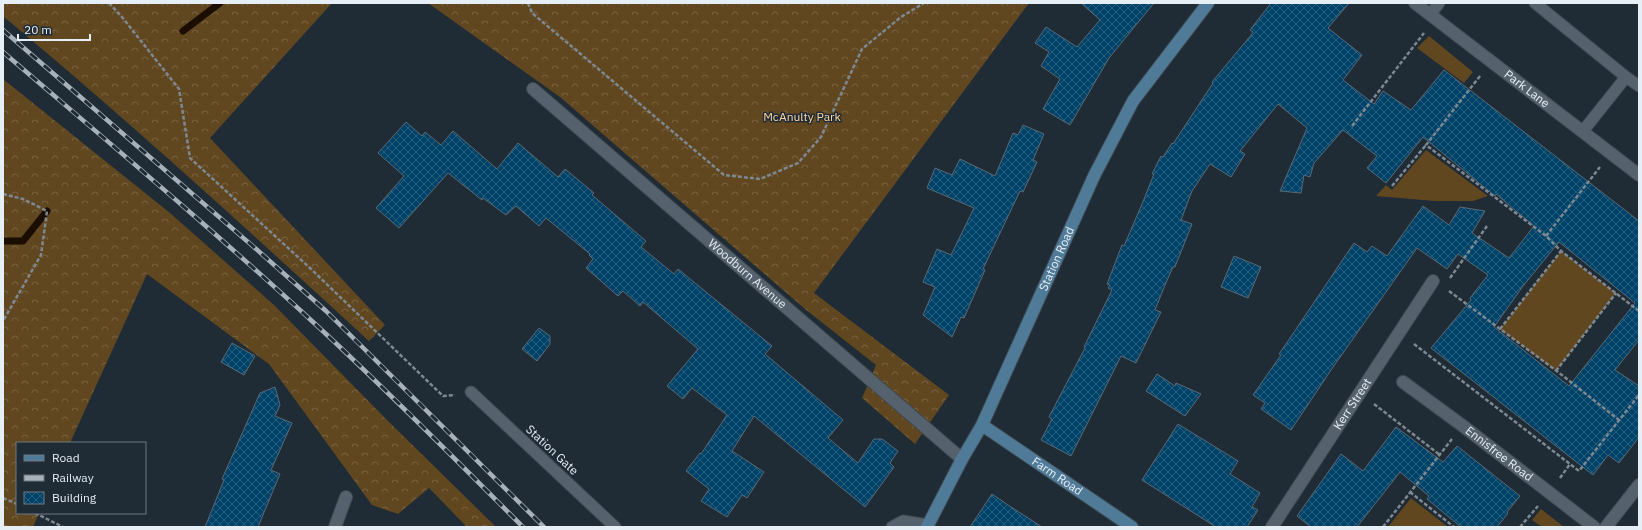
<svg xmlns="http://www.w3.org/2000/svg" width="1642" height="530" font-family="'IBM Plex Sans',sans-serif">
<style>
.grass{fill:#614720}
.forest{fill:url(#forest-crowns)}
.lines{fill:none;stroke-linecap:round;stroke-linejoin:round}
.stream{stroke:#1b0d00;stroke-width:7}
.building{fill:url(#building-cross-hatch);stroke:#5b6974;fill-rule:evenodd}
.lane-casing{stroke:#3e4950;stroke-width:13}
.street-casing{stroke:#3e4950;stroke-width:14}
.secondary-casing{stroke:#3e4950;stroke-width:14}
.path{stroke:#7e8891;stroke-width:2.5;stroke-dasharray:4 2;stroke-linecap:butt}
.lane{stroke:#55626d;stroke-width:11}
.street{stroke:#55626d;stroke-width:12}
.secondary{stroke:#507b98;stroke-width:12}
.rail-casing{stroke:#a7b1b9;stroke-width:4.5}
.rail{stroke:#1f2b35;stroke-width:3;stroke-dasharray:9;stroke-linecap:butt}
.labels{text-anchor:middle;stroke-width:3;stroke-linejoin:round;paint-order:stroke}
.street-label{font-size:12px;fill:#e7eff6;stroke:#1f2b35}
.park-label{font-size:12px;fill:#fed6a0;stroke:#1f2b35}
</style>
<defs>
<pattern id="forest-crowns" width="20" height="18" patternUnits="userSpaceOnUse"><rect width="20" height="18" fill="#614720"/><path d="M2 6a3 3 0 1 1 6 0M12 15a3 3 0 1 1 6 0" fill="none" stroke="#786241"/></pattern>
<pattern id="building-cross-hatch" width="8" height="8" patternUnits="userSpaceOnUse"><rect width="8" height="8" fill="#014368"/><path d="M0 0l8 8M0 8l8-8" fill="none" stroke="#265e7e"/></pattern>
</defs>
<rect width="100%" height="100%" fill="#1f2b35"/>
<path class="grass" d="M1429 36 1473 72 1464 83 1417 48Z
M1426 150 1488 196 1473 201H1435L1376 196 1386 185 1392 190Z
M1561 251 1616 293 1556 371 1500 329Z
M1411 498 1448 527H1388Z
M1541 509 1564 527H1542L1532 520Z"/>
<path class="forest" d="M3 3H332L210 138 385 325 369 341C249 231 129 121 3 16Z
M428 3H1029L814 293 949 395 915 444 862 398 876 365 805 309 560 97Z
M3 79 170 213 274 305 386 419 496 527H467L429 488 398 514 372 505 269 364 147 274 70 443H17V513H39L33 527H3Z"/>
<g class="lines">
<path class="stream" d="M183 31 220 3
M3 241H23L47 211"/>
</g>
<path class="building" d="M1081 3H1154L1109 58 1070 125 1043 109 1060 79 1041 66 1049 52 1035 43 1046 27 1077 47 1100 20Z
M1271 3H1349L1328 28 1362 55 1343 80 1374 104 1383 91 1411 110 1444 70 1639 221V340L1615 370 1639 386V437L1619 463 1608 455 1593 475 1431 348 1471 300 1470 298 1488 275 1458 254 1447 269 1417 248 1331 370 1291 430 1261 409 1265 403 1253 395 1281 355 1279 354 1286 344 1354 243 1367 252 1372 246 1387 256 1423 206 1449 225 1460 207 1485 211 1472 233 1509 258 1534 226 1496 194 1495 196 1423 137 1386 183 1367 168 1377 156 1343 130 1314 163 1310 177 1304 175 1301 193 1280 191 1307 128 1278 104 1240 151 1245 154 1231 177 1210 164 1192 191 1181 220 1192 224 1175 267H1173L1165 285 1155 310 1161 312 1136 363 1121 356 1071 456 1041 440 1052 419 1049 417 1085 348 1084 347 1112 290 1108 288 1110 285 1107 284 1122 245 1124 246 1142 204 1154 174H1152L1161 156 1163 157 1172 143 1173 144 1213 83 1212 82 1252 34 1253 32 1250 30ZM1559 242 1635 303 1569 386 1494 327 1523 286Z
M406 122 422 136 425 132 441 145 453 131 497 169 518 143 558 177 565 169 594 193 592 195 646 241 641 247 674 274 678 269 772 346 765 354 843 420 828 438 858 463 874 439H882L898 451 890 463 894 467 865 507 754 416 732 451 764 472 747 498 742 495 727 517 701 501 709 489 686 471 700 453 701 454 727 415 692 388 683 399 667 386 698 349 643 302 640 306 623 291 618 296 586 268 593 259 589 255 590 254 546 218 539 226 516 206 506 215 483 198 482 200 448 173 399 228 376 208 404 176 378 153Z
M1023 125 1044 134 1033 160 1037 162 1023 192 1020 191 983 269 985 270 964 318 961 317 952 337 923 315 935 287 923 282 937 249 951 255 974 208 927 188 935 168 952 175 960 159 995 176 1013 133 1018 135Z
M1234 256 1261 267 1248 298 1221 287Z
M539 328 550 336V344L537 361 522 349Z
M232 343 255 356 244 375 221 362Z
M1157 374 1175 386 1176 383 1201 394 1185 416 1146 391Z
M275 387 280 405 275 416 292 423 271 470 280 474 258 527H205L224 480 222 479 260 393Z
M1178 424 1238 461 1230 474 1260 493 1252 507 1258 510 1247 527H1216L1142 480Z
M1396 427 1443 462 1457 446 1520 496 1507 512 1508 513 1497 527H1461L1427 499 1429 496 1400 472 1357 527H1311L1297 516 1341 454 1363 471Z
M992 494 1011 507 1042 527H970Z"/>
<g class="lines">
<g class="lane-casing">
<path id="lane" d="M1535 3 1626 77
M1430 15 1439 3
M1583 131 1626 77 1639 86
M471 392 615 527
M892 527 903 521 928 525"/>
</g>
<g class="street-casing">
<g id="street">
<path id="s1" d="M1415 3 1639 175"/>
<path id="s2" d="M533 89 962 459"/>
<path id="s3" d="M1403 382 1463 426 1594 527"/>
<path d="M335 527 346 497"/>
<path id="s4" d="M1272 527 1433 281"/>
<path d="M1606 527 1639 485"/>
</g>
</g>
<g class="secondary-casing">
<g id="secondary">
<path id="s5" d="M982 425 1132 527"/>
<path id="s6" d="M927 527 962 459 982 425 1094 176 1133 101 1208 3"/>
</g>
</g>
<path class="path" d="M109 3 122 17 179 89 190 158 311 269 443 396 455 395
M528 3 532 13 724 175 760 179 798 163 821 137 862 49 901 17 924 3
M1480 76 1426 145 1546 236 1561 251 1639 311
M1352 126 1424 33
M1392 186 1426 145
M3 194 23 199 47 211 41 255 3 321
M1546 236 1600 167
M1450 278 1487 226
M1449 291 1558 372 1619 420
M1500 329 1561 251
M1414 344 1579 471 1639 395
M1556 371 1616 293
M1374 404 1440 455
M1560 478 1570 464
M1410 492 1454 527
M3 498 17 504
M35 513 63 527
M1383 527 1452 439
M1520 527 1538 506"/>
<use href="#lane" class="lane"/>
<use href="#street" class="street"/>
<use href="#secondary" class="secondary"/>
<g class="rail-casing">
<path id="rail" d="M3 30 255 248 326 311 544 527
M3 52C107 141 212 229 313 322 385 388 454 458 523 527"/>
</g>
<use href="#rail" class="rail"/>
</g>
<g class="labels">
<g class="street-label">
<text dy="4" stroke="none"><textPath href="#s1" startOffset="141">Park Lane</textPath></text>
<text dy="4" stroke="none"><textPath href="#s6" startOffset="298">Station Road</textPath></text>
<text dy="4" stroke="none"><textPath href="#s2" startOffset="283">Woodburn Avenue</textPath></text>
<text dy="4" stroke="none"><textPath href="#s4" startOffset="147">Kerr Street</textPath></text>
<text transform="translate(552 450) rotate(43)" y="4">Station Gate</text>
<text dy="4" stroke="none"><textPath href="#s3" startOffset="120">Ennisfree Road</textPath></text>
<text dy="4" stroke="none"><textPath href="#s5" startOffset="91">Farm Road</textPath></text>
</g>
<g class="park-label">
<text x="802" y="121">McAnulty Park</text>
</g>
</g>
<rect width="1642" height="530" fill="none" stroke="#e7eff6" stroke-width="8"/>
<rect x="16" y="442" width="130" height="72" fill="#1f2b35" stroke="#6f7982"/>
<rect x="24" y="455" width="20" height="6" fill="#507b98" stroke="#6f7982"/>
<text x="52" y="462" font-size="12" fill="#e7eff6">Road</text>
<rect x="24" y="475" width="20" height="6" fill="#a7b1b9" stroke="#6f7982"/>
<text x="52" y="482" font-size="12" fill="#e7eff6">Railway</text>
<rect x="24" y="492" width="20" height="12" fill="url(#building-cross-hatch)" stroke="#6f7982"/>
<text x="52" y="502" font-size="12" fill="#e7eff6">Building</text>
<path d="M18 34v6h72v-6" fill="none" stroke="#e7eff6" stroke-width="2"/>
<text x="24" y="34" font-size="12" fill="#e7eff6" stroke="#1f2b35" stroke-width="3" paint-order="stroke">20 m</text>
</svg>
